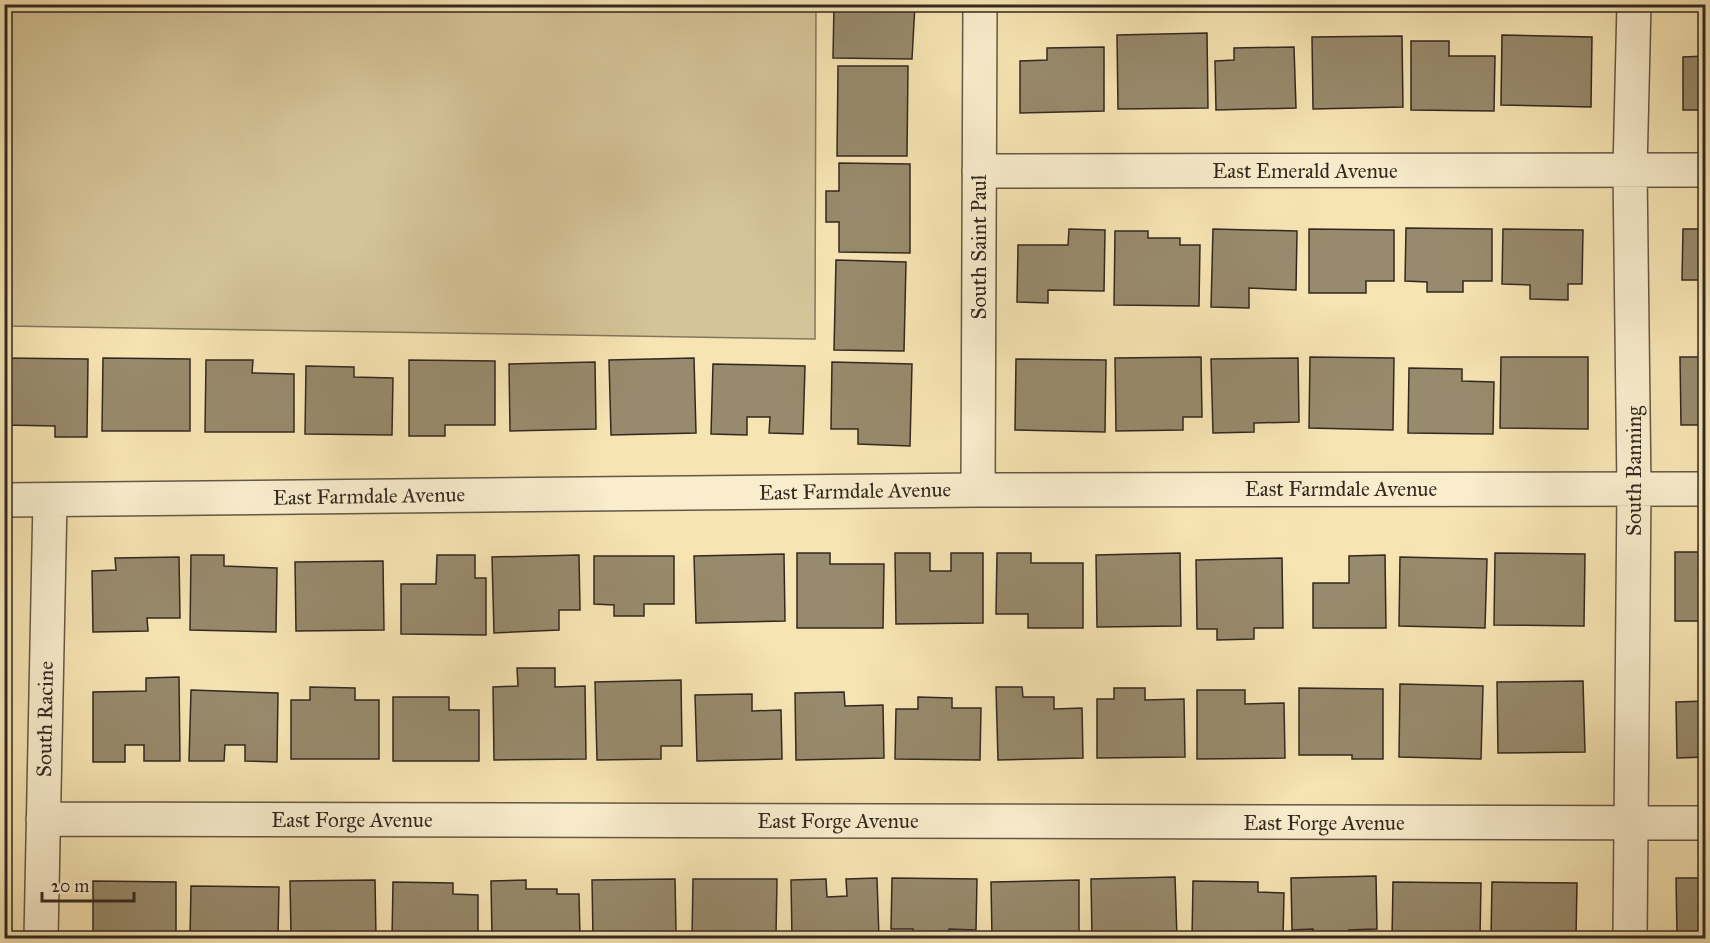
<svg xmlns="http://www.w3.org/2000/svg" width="1710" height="943" font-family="'IM FELL Great Primer',serif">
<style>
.green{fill:#d5c499;stroke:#84765d;stroke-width:1.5}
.building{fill:#988a6c;stroke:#332921;stroke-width:1.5}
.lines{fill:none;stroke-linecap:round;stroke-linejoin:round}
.minor-casing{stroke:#645845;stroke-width:36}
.minor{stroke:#f9edcd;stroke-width:33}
.labels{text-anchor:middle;stroke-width:4.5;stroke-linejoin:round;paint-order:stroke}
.street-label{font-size:21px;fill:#332921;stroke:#f9edcd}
</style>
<rect width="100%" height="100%" fill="#f6e4b2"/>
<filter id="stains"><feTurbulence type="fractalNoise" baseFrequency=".00333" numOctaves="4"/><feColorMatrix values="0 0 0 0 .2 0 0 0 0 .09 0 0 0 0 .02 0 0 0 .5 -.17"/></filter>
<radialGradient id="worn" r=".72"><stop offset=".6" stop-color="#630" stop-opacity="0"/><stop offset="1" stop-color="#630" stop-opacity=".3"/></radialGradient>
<path class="green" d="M5 4 816 5 815 339 5 326Z"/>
<path class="building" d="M834 4H915L912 59 833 58Z
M1207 33 1208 108 1118 109 1117 35Z
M1502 35 1592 37 1591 107 1501 105Z
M1402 36 1403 107 1313 109 1312 37Z
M1411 41H1449V56H1495L1494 111 1411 110Z
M1104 47V111L1020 113V61L1047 60V48Z
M1294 47 1296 108 1216 110 1215 61 1234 60V48Z
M1706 56V110H1683V57Z
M838 66H908L907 156H837Z
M839 163 910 164V253L839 252V222H826V191H839Z
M1406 228 1492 229V281H1463V292H1427V282L1405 281Z
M1069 229 1105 230 1104 291 1048 290V303L1017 302 1018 245H1068Z
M1213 229 1297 231 1296 290 1249 288V308L1211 307Z
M1309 229 1394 230V281H1366V293H1309Z
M1503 229 1583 230 1582 284H1568V300L1530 299V285L1502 284Z
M1683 229H1706V280H1682Z
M1115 231H1148V238H1180V245H1200L1199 306 1114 305Z
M836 260 906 262 904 351 834 350Z
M1201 357 1202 417H1183V430L1116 431 1115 358Z
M1310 357 1394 358 1393 430 1309 428Z
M1501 357H1588V429L1500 428Z
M1680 357H1706V425H1681Z
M4 358 88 359 87 437H55V426L4 425Z
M103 358 190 359V431H102Z
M694 358 696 433 611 435 609 360Z
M1298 358 1299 422 1254 423V432L1213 433 1211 359Z
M1016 359 1106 360 1105 432 1015 430Z
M206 360H253L252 373 294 374V432H205Z
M409 360 495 361V425H445V436H409Z
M595 362 596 429 510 431 509 364Z
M832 362 912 364 910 446 858 444V429H831Z
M713 364 805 366 803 434 769 433 770 417H747V435L711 434Z
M306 366 354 367V377L393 378 392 435 305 434Z
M1409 368 1462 369V381L1494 382 1493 434 1408 433Z
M1675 552H1706V621H1675Z
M797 553H830V564H884L883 628H797Z
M895 553H930V571H951V553H983V623L896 624Z
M997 553H1031V563H1083V628H1028V614H996Z
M1180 553 1181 626 1097 627 1096 555Z
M1495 553 1585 554 1584 626 1494 625Z
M784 554 785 621 696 623 694 556Z
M191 555H224V566L277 568 276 632 190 630Z
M437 555H475V578H486V635L401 634V584H436Z
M579 555 580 610H559V630L494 633 492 557Z
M1385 555 1386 628H1313V583H1349V556Z
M594 556H674V604H644V616H614V605L594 604Z
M179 557 180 618H147L148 631 93 632 92 571 116 570 115 558Z
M1400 557 1487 559 1485 628 1399 626Z
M1282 558 1283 628H1254V639L1217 640V629H1197L1196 560Z
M383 561 384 630 296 631 295 562Z
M517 668H555V687L585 686 586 759 494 760 493 687 518 686Z
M179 677 180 761H144V745H125V762H93V692L146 691V678Z
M681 680 682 746H661V759L597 760 595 682Z
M1583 681 1585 752 1498 753 1497 682Z
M1400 684 1483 686 1481 759 1399 757Z
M310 687 355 688V700H379V759H291V700H310Z
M996 687H1022L1023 697H1054V709L1082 708 1083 758 998 760Z
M1114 688H1145V700L1184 699 1185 757 1097 758V699H1114Z
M1299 688 1383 689V759H1352V755H1299Z
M191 690 278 693 277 762 245 761V745H225L224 761H189Z
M1197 690H1245V704L1284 703 1285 758 1197 759Z
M844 692 845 706 883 705 884 758 796 760 795 693Z
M752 694V711L781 710 782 759 697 761 695 695Z
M393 697H449V710H479V761H393Z
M918 697 952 698V708H981L980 760 895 759 896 709H918Z
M1706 701V757L1677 758 1676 702Z
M1376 876 1377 929 1349 930V938H1313V929L1292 930 1291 878Z
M1175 877 1177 938H1092L1091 879Z
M877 878 879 938H792L791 880 826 879 827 897 847 896 846 879Z
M892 878 977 879 976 930 949 929V938H913V929H891Z
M1676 878H1706V938L1703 931 1677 932Z
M675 879 676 932H647V938H593L592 880Z
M693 879H777L776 934 750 933V938H692Z
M375 880 376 938H313L312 934 291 935 290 881Z
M526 880V889H557V894H579L580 938H492L491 881Z
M1079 880V935H1059V938H992L991 882Z
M93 881 176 882V933L150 932V938H117V933L93 932Z
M1193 881 1258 882V892L1284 893 1283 938H1192Z
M393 882 453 883V894L478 895V938H392Z
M1393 882 1481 883 1480 938H1392Z
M1492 882 1577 883 1576 938H1491Z
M191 886 279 887 278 938H190Z"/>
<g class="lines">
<g class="minor-casing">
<path id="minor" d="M979 171 1706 170
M978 490 980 4
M4 500 978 490 1706 489
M43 819 1706 823
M41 938 50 500
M1630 938 1634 489 1630 170 1634 4"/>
</g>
<use href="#minor" class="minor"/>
</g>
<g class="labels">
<g class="street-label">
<text x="1305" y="178">East Emerald Avenue</text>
<text transform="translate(979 247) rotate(-90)" y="7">South Saint Paul</text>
<text transform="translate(1634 471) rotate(-90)" y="7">South Banning</text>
<text x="1341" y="496">East Farmdale Avenue</text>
<text transform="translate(855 491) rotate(-1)" y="7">East Farmdale Avenue</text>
<text transform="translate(369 496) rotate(-1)" y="7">East Farmdale Avenue</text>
<text transform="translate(45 719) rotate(-89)" y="7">South Racine</text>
<text x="352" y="827">East Forge Avenue</text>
<text x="838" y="828">East Forge Avenue</text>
<text x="1324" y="830">East Forge Avenue</text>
</g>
</g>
<rect width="1710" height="943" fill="none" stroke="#f6e4b2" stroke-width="24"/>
<rect x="6" y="6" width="1698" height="931" fill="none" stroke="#332921" stroke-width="3"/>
<rect x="12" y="12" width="1686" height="919" fill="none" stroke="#332921" stroke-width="1.5"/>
<path d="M42 892v9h92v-9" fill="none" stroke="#332921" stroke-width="3"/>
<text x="51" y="892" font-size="18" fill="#332921" stroke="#f9edcd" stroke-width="4.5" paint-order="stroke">20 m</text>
<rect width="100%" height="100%" filter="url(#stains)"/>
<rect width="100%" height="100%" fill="url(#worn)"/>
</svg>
